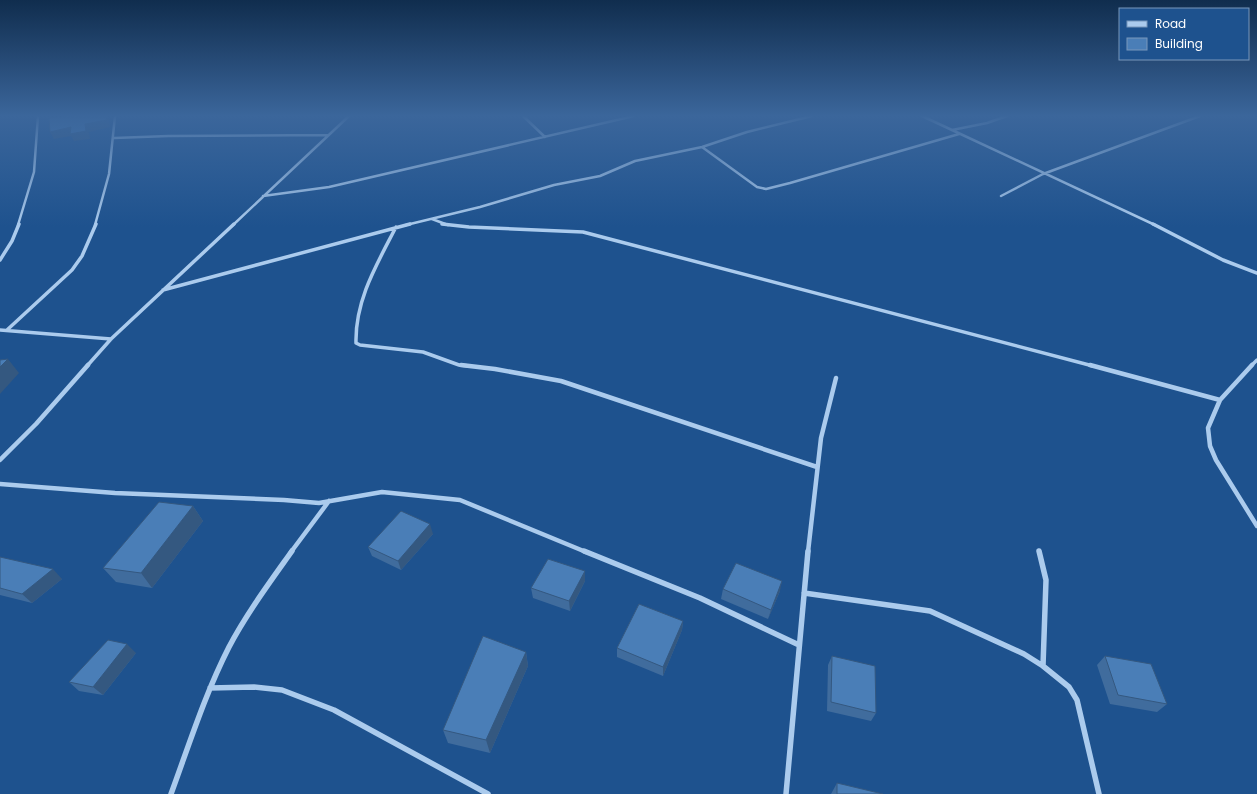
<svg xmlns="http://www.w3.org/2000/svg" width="1257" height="794" font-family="Poppins,sans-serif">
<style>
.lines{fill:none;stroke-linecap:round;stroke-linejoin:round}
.street-far3{stroke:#abcbed;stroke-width:2.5}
.street-far2{stroke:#abcbed;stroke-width:3.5}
.street-far1{stroke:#abcbed;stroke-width:4.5}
.street{stroke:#abcbed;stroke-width:5.5}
.wall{fill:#406c9d}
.shaded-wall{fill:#345880}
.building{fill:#4a7eb7;stroke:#345880}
</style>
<rect width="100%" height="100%" fill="#1e528e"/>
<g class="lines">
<path class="street-far3" d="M523 116 545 137
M922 116 952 130
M1007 116 987 123 952 130 1155 225
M114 138 168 136 329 135
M702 147 757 187 766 189 790 183 959 134
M263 196 329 187 634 116
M1001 196 1043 174 1200 116
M432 219 448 225
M18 225 34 172 38 116
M95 225 109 174 115 116
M233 225 349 116
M406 225 480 207 554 185 600 176 635 161 702 147 747 132 812 116"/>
<path class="street-far2" d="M442 224 469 227 583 232 1093 366
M1153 224 1223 260 1257 273
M396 227C377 264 355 300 356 343L360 345 423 352 459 365 470 366
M0 260 12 241 19 224
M163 290 410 224
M0 330 111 339
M7 330 72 270 82 256 96 224
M87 366 111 339 234 224
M1251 366 1257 360"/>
<path class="street-far1" d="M461 365 495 369 561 381 817 467
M1090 365 1220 400
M1252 365 1220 400 1208 428 1210 446 1216 460 1257 526
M0 460 36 424 88 365
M0 484 115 493 284 500 319 503 382 492 460 500 586 552
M291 552 329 501
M808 552 821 438 836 378"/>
<path class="street" d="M584 551 700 598 799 645
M1039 551 1046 580 1043 666
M804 593 930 611 1024 654 1043 666 1069 687 1077 700 1099 794
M210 688 254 687 282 690 334 710 488 794
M171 794C189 745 205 694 229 647 247 613 270 582 292 551
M786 794 808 551"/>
</g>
<path class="wall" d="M193 506 203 521 152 588 116 582 103 568Z
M433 534 401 570 372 556 368 547Z
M0 557 62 579 32 603 0 595Z
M585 571V581L570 611 533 598 531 588Z
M723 589 780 591 768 619 721 599Z
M683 621 682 630 663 676 617 657V648Z
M526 652 528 666 490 753 448 743 443 730Z
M136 653 103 695 79 691 69 682Z
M832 656 876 713 871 721 827 711 828 665Z
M1105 656 1167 704 1157 712 1110 704 1097 665Z
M837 783V794H831Z"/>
<path class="shaded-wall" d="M106 116H108L110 127 89 132 90 139 74 141 71 136 54 139 50 132Z
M8 359 19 373 0 394V367Z
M193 506 203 521 152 588 141 573Z
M430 524 433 534 401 570 398 561Z
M53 569 62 579 32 603 22 594Z
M585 571V581L570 611 569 601Z
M782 581 780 591 768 619 771 610Z
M683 621 682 630 663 676V667Z
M127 644 136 653 103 695 93 687Z
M526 652 528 666 490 753 486 740Z"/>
<path class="building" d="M62 116H106L107 120 85 124 86 131 70 134 71 127 50 132 49 118Z
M8 359 0 367V360Z
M159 502 193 506 141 573 103 568Z
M401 511 430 524 398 561 368 547Z
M0 557 53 569 22 594 0 588Z
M548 559 585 571 569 601 531 588Z
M736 563 782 581 771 610 723 589Z
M639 604 683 621 663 667 617 648Z
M483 636 526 652 486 740 443 730Z
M108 640 127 644 93 687 69 682Z
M832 656 875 666 876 713 831 702Z
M1105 656 1151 664 1167 704 1118 695Z
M837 783 883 794H837Z"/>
<linearGradient id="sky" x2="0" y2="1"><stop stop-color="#102d4e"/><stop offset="0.51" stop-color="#3b669b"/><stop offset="1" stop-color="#3b669b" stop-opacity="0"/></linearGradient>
<rect width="1257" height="227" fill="url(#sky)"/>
<rect x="1119" y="8" width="130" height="52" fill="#1e528e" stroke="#7897bb"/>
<rect x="1127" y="21" width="20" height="6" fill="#abcbed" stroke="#7897bb"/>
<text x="1155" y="28" font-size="12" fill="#ffffff">Road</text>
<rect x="1127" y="38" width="20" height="12" fill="#4a7eb7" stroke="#7897bb"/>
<text x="1155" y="48" font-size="12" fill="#ffffff">Building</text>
</svg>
